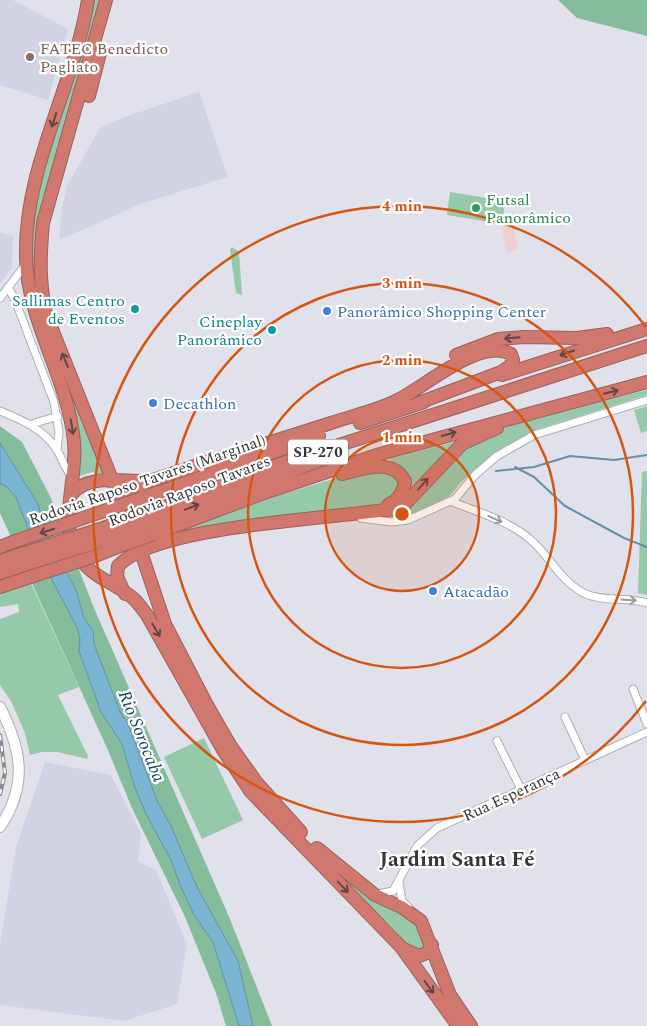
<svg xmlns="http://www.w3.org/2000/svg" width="647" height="1026" font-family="Spectral,serif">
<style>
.commercial{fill:#ecd1ce}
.built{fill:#d1d3e3}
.green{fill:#95c9aa}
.forest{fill:#85bc9b}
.water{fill:#7bb5d4;stroke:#678fa6}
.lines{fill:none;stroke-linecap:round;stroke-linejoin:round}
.stream{stroke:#678fa6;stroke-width:2}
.street-casing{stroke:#acadb6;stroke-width:9}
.secondary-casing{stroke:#acadb6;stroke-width:12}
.highway-casing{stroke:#9a615c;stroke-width:14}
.street{stroke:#fff;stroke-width:7}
.secondary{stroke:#fff;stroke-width:10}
.highway{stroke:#d0786d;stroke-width:12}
.rail-casing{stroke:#8a8a91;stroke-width:4}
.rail{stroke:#fff;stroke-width:2;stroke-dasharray:5.5;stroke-linecap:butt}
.highway-bridge-casing{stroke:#9a615c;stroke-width:14;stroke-linecap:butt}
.highway-bridge{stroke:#d0786d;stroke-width:12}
.oneway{stroke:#5d4748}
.oneway2{stroke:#9b9b9d}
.ring{fill:none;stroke:#d65611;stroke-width:2.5}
.education-dot{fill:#8d6e63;stroke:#fff;stroke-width:2}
.leisure-dot{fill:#2e9e5b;stroke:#fff;stroke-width:2}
.culture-dot{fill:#0f9aa8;stroke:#fff;stroke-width:2}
.shop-dot{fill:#3f7fe0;stroke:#fff;stroke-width:2}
.labels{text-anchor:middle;stroke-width:4.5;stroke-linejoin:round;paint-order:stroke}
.shield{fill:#fff;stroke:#737376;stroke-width:1}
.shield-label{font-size:15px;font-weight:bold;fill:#37373b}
.education-label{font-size:16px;fill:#785e54;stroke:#fff;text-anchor:start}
.leisure-label{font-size:16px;fill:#27864d;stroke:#fff;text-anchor:start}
.culture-label{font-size:16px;fill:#0d838f;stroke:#fff;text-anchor:end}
.shop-label{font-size:16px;fill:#366cbe;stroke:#fff;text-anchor:start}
.street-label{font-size:16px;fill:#37373b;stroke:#fff}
.water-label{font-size:18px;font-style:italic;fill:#16465c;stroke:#fff}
.district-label{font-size:21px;font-weight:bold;fill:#37373b;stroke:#fff}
.centre{fill:#d65611;stroke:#fff;stroke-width:2.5}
.ring-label{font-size:15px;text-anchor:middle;font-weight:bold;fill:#d65611;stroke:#fff;stroke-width:4.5;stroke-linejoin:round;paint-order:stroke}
</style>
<rect width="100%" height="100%" fill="#e0e1eb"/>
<path class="commercial" d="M513 225 518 250 506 253 502 227Z"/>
<path class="built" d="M0 0H13L68 29 48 100 0 85Z
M199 92 228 177 143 203 59 240 62 209 67 186 100 128 122 118Z
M0 233 13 236 12 267 0 284Z
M45 762 111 775 141 833 138 862 156 870 187 944 177 1004 124 1021 0 1005V944L16 847Z"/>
<path class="green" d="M92 0H103L35 265 106 474 92 472 77 477 78 452 39 319 30 262 31 218Z
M450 192 505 201 502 224 447 215Z
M232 247 239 252 242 295 236 293 230 250Z
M647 390V395L535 430 496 452 462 481 449 497 407 517 394 518 380 516C416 487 453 451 495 432 543 411 597 403 647 390Z
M647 406V431L641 433 634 410Z
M457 441 403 498 400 467 389 459Z
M359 471H391L400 482C397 496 386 502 374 506L148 542 277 496Z
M647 471V595L638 593 642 472Z
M30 581 79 687 58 695 88 756 87 759 57 752H42L30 755 25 733 11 701 0 685V619L19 612 18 604 0 607V590Z
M204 738 243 820 202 839 164 757Z
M348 878 407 913 421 927 424 947 418 952 410 949 394 929 344 882Z"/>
<path class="forest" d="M558 0H647V36L577 18Z
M0 426 22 442 51 498 94 608 230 919 272 1026H226L216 993 185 917 132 808 107 748 0 513Z"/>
<path class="water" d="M0 443 38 504 48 539 76 590 84 618 93 631 94 644 120 712 128 724 158 803 170 824 196 885 238 961 253 1026H239L213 942 194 915 180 885 171 860 146 814 135 788 122 744 101 712 79 651 80 639 77 627 38 554 16 497 6 486 0 484Z"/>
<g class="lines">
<path class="stream" d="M515 467 534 477 565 506 624 538 647 547
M496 471 534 467 570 456 614 460 647 455"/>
<g class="street-casing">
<path id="street" d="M8 287 15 300 54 402 59 432 57 450
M0 298 26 264
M0 411C22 420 44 429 57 450 63 460 64 469 73 477
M32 424 58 416
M450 501C478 512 510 521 532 541 549 556 560 579 580 591 599 603 626 596 647 603
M361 518 391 522 408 520 455 499 475 475 497 456 534 435 647 400
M633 689 647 724
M565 717 585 760
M497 741 521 789
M399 883 402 901 408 907
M378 894 393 891 417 846 437 828 647 732"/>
</g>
<g class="secondary-casing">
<path id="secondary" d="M0 707C22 750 28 785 0 827"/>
</g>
<g class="highway-casing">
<path id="highway" d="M88 0C74 87 24 167 26 256 27 322 68 377 74 442 78 479 57 523 79 557 93 579 117 583 135 600 139 604 143 610 147 615L223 750 251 792 401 947 458 1026
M106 0 43 223C40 257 39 280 46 314L141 552 165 624 207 705 230 745 257 783 301 832
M89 96 100 53
M456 355 498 339 524 337 577 338 607 334
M502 375 647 329
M360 423 424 402
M342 474C364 469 391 457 405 481 403 493 399 499 388 505
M71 495C88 473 122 482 146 481
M142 498 319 436
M122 503 128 492 150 481C210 460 270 443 331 423 355 415 383 409 405 396 430 382 482 338 511 354L513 360 510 366 501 372 416 404
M142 515 280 464 647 346
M146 525 318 461
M88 533 118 523
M154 534 264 493 380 454 647 382
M91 544 121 534
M0 547 10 543
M95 556 123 545
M0 561 18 555
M0 573 21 566
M0 587 27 578
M125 594 117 577 118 566C156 525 332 519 392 509L406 503 462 444 497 428
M317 848 375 895 403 908 421 921 450 995 471 1026
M404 949 419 956 427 953 432 945"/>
</g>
<use href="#street" class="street"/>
<use href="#secondary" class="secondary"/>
<use href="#highway" class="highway"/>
<g class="rail-casing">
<path id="rail" d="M0 735 5 773 0 794"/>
</g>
<use href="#rail" class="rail"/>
<g class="highway-bridge-casing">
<path id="highway-bridge" d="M118 523 142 515
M121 534 146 525
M10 543 142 498
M123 545 154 534
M18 555 88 533
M21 566 91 544
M27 578 95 556"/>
</g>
<use href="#highway-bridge" class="highway-bridge"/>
</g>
<defs><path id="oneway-shaft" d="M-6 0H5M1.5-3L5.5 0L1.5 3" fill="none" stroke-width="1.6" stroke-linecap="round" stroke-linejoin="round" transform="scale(1.25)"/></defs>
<g class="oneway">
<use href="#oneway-shaft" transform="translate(54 120) rotate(108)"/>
<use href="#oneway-shaft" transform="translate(512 338) rotate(175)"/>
<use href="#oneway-shaft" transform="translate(567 353) rotate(161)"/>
<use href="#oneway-shaft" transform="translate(65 360) rotate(-113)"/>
<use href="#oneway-shaft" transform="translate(611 392) rotate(-14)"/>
<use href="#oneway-shaft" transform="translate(72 427) rotate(81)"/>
<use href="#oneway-shaft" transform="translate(449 434) rotate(-16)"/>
<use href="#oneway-shaft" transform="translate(423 484) rotate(-49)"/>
<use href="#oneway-shaft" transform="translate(192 507) rotate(-21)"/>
<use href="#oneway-shaft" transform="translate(47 531) rotate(162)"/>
<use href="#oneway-shaft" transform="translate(156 630) rotate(59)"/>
<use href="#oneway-shaft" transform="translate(343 887) rotate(46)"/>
<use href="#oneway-shaft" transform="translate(429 987) rotate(53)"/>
</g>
<g class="oneway2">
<use href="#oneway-shaft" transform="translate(495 519) rotate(24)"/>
<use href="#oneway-shaft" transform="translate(629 600) rotate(4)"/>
</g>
<circle cx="402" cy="514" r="77" fill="#d65611" fill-opacity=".12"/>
<g class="ring">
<circle cx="402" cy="514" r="77"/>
<circle cx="402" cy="514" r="154"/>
<circle cx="402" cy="514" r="231"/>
<path d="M646 701A308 308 0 1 1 646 327"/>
</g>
<circle class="education-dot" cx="30" cy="57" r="5"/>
<circle class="leisure-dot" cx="476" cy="208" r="5"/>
<g class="culture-dot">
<circle cx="135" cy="309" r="5"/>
<circle cx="272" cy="330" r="5"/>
</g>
<g class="shop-dot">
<circle cx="327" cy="311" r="5"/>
<circle cx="153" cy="403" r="5"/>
<circle cx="433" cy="591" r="5"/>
</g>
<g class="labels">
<rect class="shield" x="288" y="439.5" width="60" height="25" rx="4"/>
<g class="shield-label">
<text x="318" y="457">SP-270</text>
</g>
<g class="education-label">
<text x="40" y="54">FATEC Benedicto<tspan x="40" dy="18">Pagliato</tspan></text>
</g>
<g class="leisure-label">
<text x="486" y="205">Futsal<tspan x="486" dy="18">Panorâmico</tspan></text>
</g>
<g class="culture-label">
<text x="125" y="306">Sallimas Centro<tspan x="125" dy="18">de Eventos</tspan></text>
<text x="262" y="327">Cineplay<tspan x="262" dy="18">Panorâmico</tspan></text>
</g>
<g class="shop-label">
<text x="337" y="317">Panorâmico Shopping Center</text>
<text x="163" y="409">Decathlon</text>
<text x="443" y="597">Atacadão</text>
</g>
<g class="street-label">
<text transform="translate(147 479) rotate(-19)" y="6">Rodovia Raposo Tavares (Marginal)</text>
<text transform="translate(189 490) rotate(-21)" y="6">Rodovia Raposo Tavares</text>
<text transform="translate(511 794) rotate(-25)" y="6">Rua Esperança</text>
</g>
<g class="water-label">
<text transform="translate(142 736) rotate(68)" y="6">Rio Sorocaba</text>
</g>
<g class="district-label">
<text x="457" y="866">Jardim Santa Fé</text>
</g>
</g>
<circle cx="402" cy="514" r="8" class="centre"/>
<g class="ring-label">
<text x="402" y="211">4 min</text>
<text x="402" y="288">3 min</text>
<text x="402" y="365">2 min</text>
<text x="402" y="442">1 min</text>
</g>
</svg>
